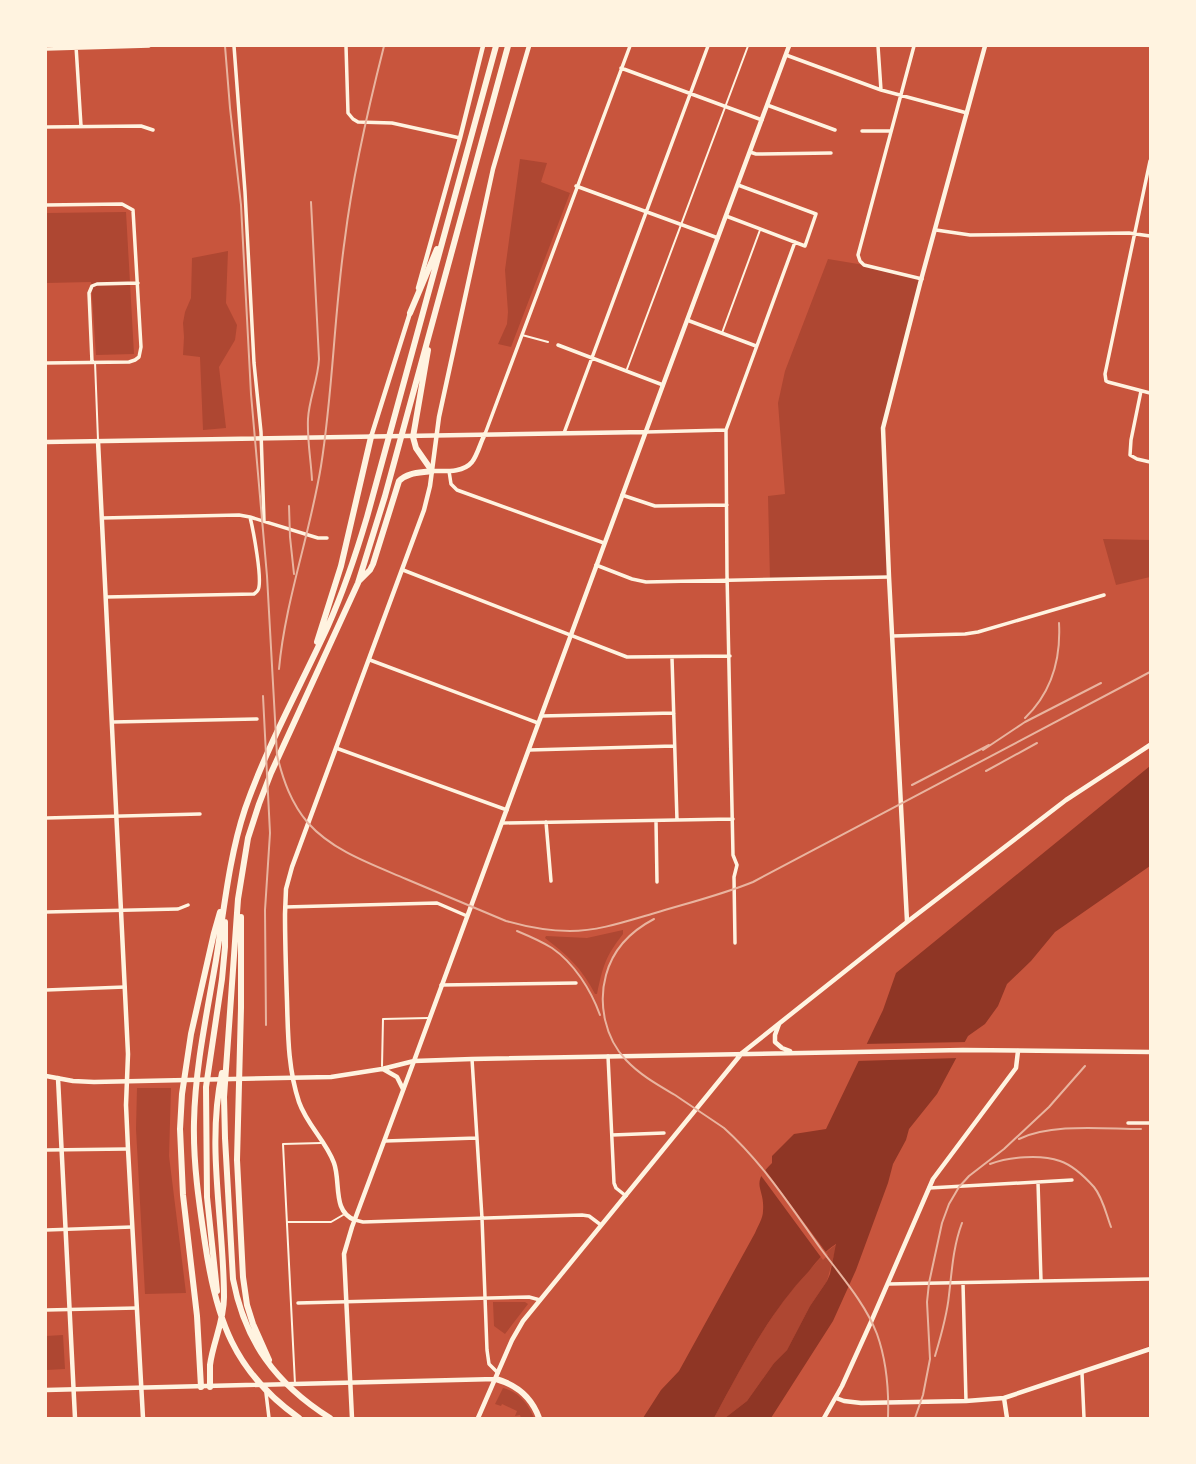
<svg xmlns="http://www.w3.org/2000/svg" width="1196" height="1464" font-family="'Open Sans',sans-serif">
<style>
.green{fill:#ae4732}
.water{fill:#8f3625}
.pier{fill:#c8553d}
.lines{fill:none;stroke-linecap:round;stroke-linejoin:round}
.service{stroke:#fff3e0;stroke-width:2}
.minor{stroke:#fff3e0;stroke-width:3.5}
.tertiary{stroke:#fff3e0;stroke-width:4.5}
.secondary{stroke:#fff3e0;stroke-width:4.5}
.motorway{stroke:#fff3e0;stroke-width:6}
.rail{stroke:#e9b49f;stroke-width:2}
</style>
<rect width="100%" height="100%" fill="#c8553d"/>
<path class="green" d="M520 159 547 163 541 182 570 193 511 347 498 344 507 324 508 312 505 270Z
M126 212 134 354 96 355 91 282 46 283V213Z
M228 251 226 303 237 325 235 340 219 367 226 428 203 430 200 357 183 355 184 337 183 323 185 312 191 298 192 258Z
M828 259 864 265 922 279 884 422 889 577 770 580 768 496 785 494 778 403 785 371Z
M1103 539 1150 540V577L1116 585Z
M623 930V934C605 957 603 966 597 994H595C582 968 567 955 545 938L546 936 587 938Z
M137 1088H171L169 1156 186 1293 145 1294 136 1129Z
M837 1244 827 1281 810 1306 787 1350 774 1363 747 1401 725 1418H714C742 1366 769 1313 810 1269 819 1260 826 1251 837 1244Z
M493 1302H525L528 1304 505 1334 494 1326Z
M63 1335 65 1369 46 1370V1336Z
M503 1388C519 1392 528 1404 534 1418H521L520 1415 515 1416 517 1411 502 1404 501 1406 495 1404Z"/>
<path class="water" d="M1150 766V866L1055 932 1031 961 1007 984 998 1006 985 1024 968 1036 937 1094 909 1129 906 1140 893 1164 888 1183 856 1270 833 1321 771 1418H725L747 1401 774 1363 787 1350 810 1306 827 1281 830 1274 836 1244C825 1251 817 1261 809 1271 768 1314 742 1367 714 1418H643L661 1390 679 1371 755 1233C758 1226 763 1218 763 1211 765 1187 749 1185 772 1163V1156L794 1134 826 1129 883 1010 896 973Z"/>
<path class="pier" d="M967 1042 959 1058 855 1061 862 1044Z
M763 1167 828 1255 823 1260 759 1173Z"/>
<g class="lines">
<path class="service" d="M722 333 760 230
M522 335 548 342
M95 362 98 440
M627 369 748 46
M382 1066 383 1019 428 1018
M288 1222H331L343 1215
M295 1384 283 1144 321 1143"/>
<path class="minor" d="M76 46 81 126
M234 46 245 192 254 363 261 432 264 521
M346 46 348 113 353 119 358 122 392 123 460 138
M878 46 881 90
M914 46 858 255 860 261 864 265 922 279
M46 49 149 46
M786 55 881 90 967 113
M621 68 762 120
M767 105 835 130
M46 127 141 126 153 130
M862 131H891
M750 152 756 154 831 153
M1150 161 1105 374 1106 381 1108 382 1150 393
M576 186 718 238
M46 205 122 204 133 210 141 347 139 357 135 360 129 362 46 363
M726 216 805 246 816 214 738 185
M936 230 970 235 1129 233 1150 236
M687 320 756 346
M558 345 663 385
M92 362 89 293 92 286 97 284 138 283
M1141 391 1131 440 1130 455 1137 459 1150 462
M646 432 726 430
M564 433 708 46
M485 434 630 46
M449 471 451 484 457 490 604 543
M622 495 655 506 727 505
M102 518 239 515 250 517 318 538H327
M596 565 632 579 646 582 889 577
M403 570 627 657 730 656
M106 597 254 594C255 593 257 592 258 590 263 581 253 529 250 517
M893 636 965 634 978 632 1104 595
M672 658 677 820
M370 660 538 723
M541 716 674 713
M113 722 257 719
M336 748 507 810
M529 750 674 746
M46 818 200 814
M656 821 657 882
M546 822 551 881
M502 823 733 819
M285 907 437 903 467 916
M46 912 178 909 188 905
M735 943 734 877 737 865 733 855 727 574 726 430 795 242
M441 985 576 983
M46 990 125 987
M608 1056 614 1183 616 1188 626 1196
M472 1059 482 1218 487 1350 489 1364 498 1373
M1128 1123H1150
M612 1135 664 1133
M385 1141 477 1138
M46 1150 127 1149
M1038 1182 1041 1281
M929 1188 1072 1180
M355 1220 363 1222 582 1215 589 1216 601 1225
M46 1230 132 1227
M963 1283 966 1401
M888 1284 1150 1279
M298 1303 529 1297 540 1300
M46 1310 137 1308
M1082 1373 1084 1418
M266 1393 269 1418"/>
<path class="tertiary" d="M418 288 460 138 483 46
M98 441 128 1054 126 1105 128 1149 143 1418
M58 1078 75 1418
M355 1220C332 1212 341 1182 334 1163 326 1141 307 1125 299 1102 288 1069 288 1035 287 1001 286 972 285 943 285 914L286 889 292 867 424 510 430 486 439 417 493 169 529 46
M836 1398 844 1401 861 1403 966 1401 1004 1398 1150 1349
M1004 1398 1007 1418
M352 1418 344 1254 352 1227 414 1061
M824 1418 842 1386 871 1322 933 1179 1016 1068 1018 1051"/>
<path class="secondary" d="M371 437 410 313
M46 442 646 432
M432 471C445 471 463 473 472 462 478 454 480 443 485 434
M907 921 889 577 883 428 921 280 985 46
M779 1024 775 1035V1042L782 1048 790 1051
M414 1061 663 385 789 46
M383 1069 397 1077 403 1089
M46 1076 73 1081 94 1082 331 1077 382 1069 414 1061 472 1059 963 1050 1150 1052
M46 1390 496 1379
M478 1418 512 1340 523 1321 742 1053 907 922 1066 800 1150 745"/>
<path class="motorway" d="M410 313 437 249
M359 581 370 570 373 564 399 481C408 472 420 473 432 471L416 448 413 437 428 350
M317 642 341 566 371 437
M241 917V1008L237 1160 243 1277 247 1305 253 1324 269 1360
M217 1291 207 1197 206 1087 222 979 225 947V922
M496 1379C517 1385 532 1398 539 1418
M201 1387 197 1316 183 1195 180 1129 182 1094 191 1034 214 933 220 912
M210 1387C210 1380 210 1372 210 1365 213 1342 224 1322 224 1297 224 1223 206 1146 222 1073
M299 1418C234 1372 216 1319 205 1243 199 1203 193 1163 194 1122 195 1068 207 1013 216 960 224 910 229 857 245 809 267 746 300 687 328 626 344 590 356 554 367 517L496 46
M330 1418C276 1384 245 1342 233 1279L225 1138 224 1097 238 899 248 838 259 804 271 773 358 583 385 496 508 46"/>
<path class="rail" d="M225 46 230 108 241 205 251 394 267 576 277 755C283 780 291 803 308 823 333 851 371 864 406 879 439 893 472 907 506 921 527 927 548 931 570 931 599 931 627 921 655 913 688 903 721 895 753 882L1150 672
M311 202 319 359C318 380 309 399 308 419 307 440 311 460 312 480
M289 506 290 537 294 574
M279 669C285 602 310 534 321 466 333 391 334 314 345 238 353 173 368 109 384 46
M263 696 270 833 265 910 266 1025
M1025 718C1052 692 1061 660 1059 623
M983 750 1025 722 1101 683
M986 771 1037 743
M912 785 989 745
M654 919C631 931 613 949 606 975 598 1004 605 1038 626 1060 640 1075 658 1085 675 1095 691 1106 708 1117 724 1128 763 1163 791 1207 821 1249 841 1276 865 1303 877 1334 887 1362 889 1389 888 1418
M517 931C529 936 541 941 552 948 574 963 591 990 600 1015
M1019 1139C1052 1123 1104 1129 1141 1129
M990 1164C1009 1157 1040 1154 1060 1161 1072 1165 1085 1177 1094 1187 1103 1198 1106 1214 1111 1227
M935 1356C941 1336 947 1316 949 1295 952 1270 953 1247 962 1223
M915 1418 923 1395 930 1359 927 1302 929 1283 942 1223 949 1204 959 1187 969 1176 1004 1149 1049 1107 1085 1066"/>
</g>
<rect width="1196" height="1464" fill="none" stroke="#fff3e0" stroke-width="94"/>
</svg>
